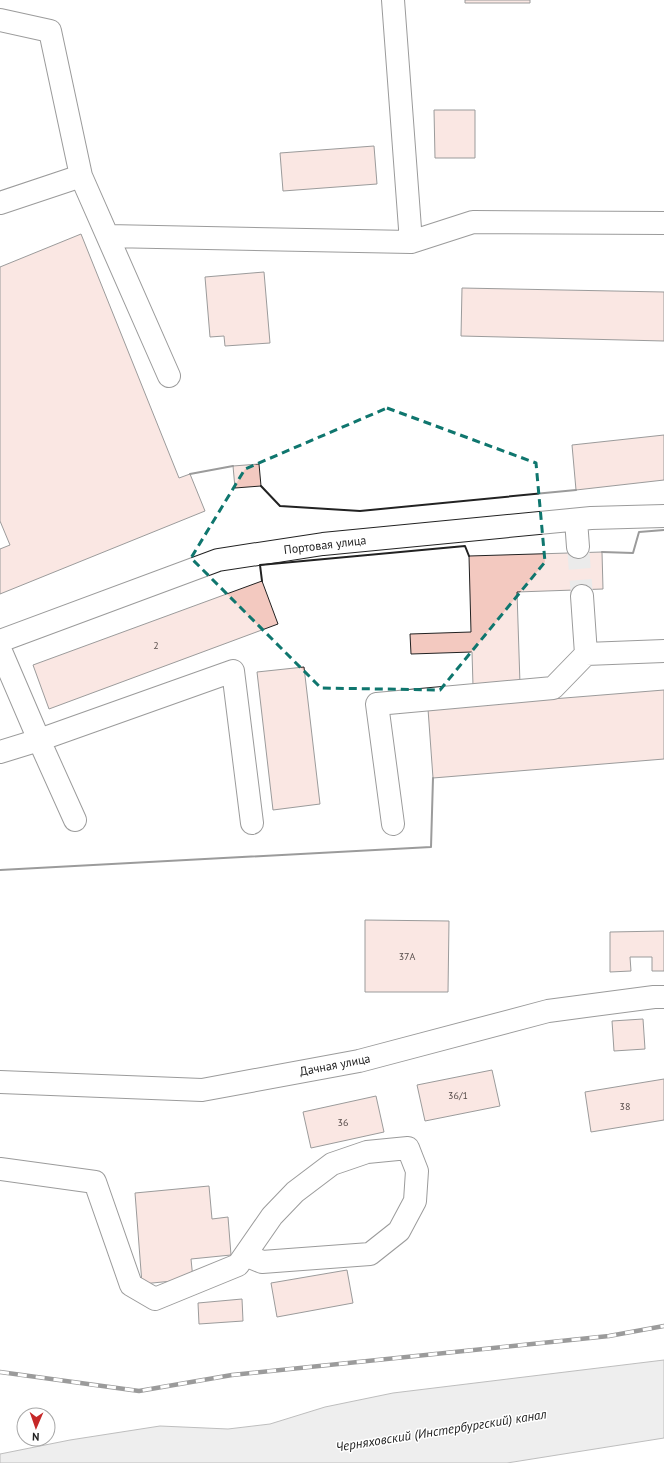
<svg xmlns="http://www.w3.org/2000/svg" width="664" height="1463" font-family="'PT Sans',sans-serif">
<style>
.water{fill:#d9d9d9;stroke:#6f6f6f}
.building{fill:#f3c9c0;stroke:#222}
.lines{fill:none;stroke-linecap:round;stroke-linejoin:round}
.minor-tunnel{stroke:#d3d3d3;stroke-width:22;stroke-dasharray:22 11;stroke-linecap:butt}
.minor-casing{stroke:#222;stroke-width:24}
.minor{stroke:#fff;stroke-width:22}
.rail-casing{stroke:#222;stroke-width:4.5}
.rail{stroke:#fff;stroke-width:3;stroke-dasharray:9;stroke-linecap:butt}
.wall{stroke:#222;stroke-width:2}
.marked{fill:none;stroke:#0f766e;stroke-width:3;stroke-dasharray:8 5;stroke-linejoin:round}
.labels{text-anchor:middle;stroke-width:3;stroke-linejoin:round;paint-order:stroke}
.number-label{font-size:10px;fill:#564c4a}
.street-label{font-size:12px;fill:#222;stroke:#fff}
.water-label{font-size:13px;font-style:italic;fill:#222;stroke:#fff}
</style>
<rect width="100%" height="100%" fill="#fff"/>
<path class="water" d="M664 1360V1438L507 1463H0V1454L70 1440 160 1426 228 1429 270 1424 325 1407 393 1393Z"/>
<path class="building" d="M465 0H530V3H465Z
M434 110H475V158H435Z
M374 146 377 184 283 191 280 153Z
M81 234 179 478 190 474 205 511 0 594V549L10 545 0 521V267Z
M264 272 270 343 225 346 224 336 210 337 205 277Z
M462 288 664 292V341L461 336Z
M664 435V480L576 490 572 445Z
M259 464 261 486 235 488 233 466Z
M602 552 603 589 517 592 520 684 473 686 472 652 411 654 410 634 471 632 469 556Z
M262 581 278 624 49 709 33 665Z
M304 667 320 804 273 810 257 672Z
M664 690V759L433 778 428 709Z
M365 920 449 921 448 992H365Z
M664 931V971H652V957H630L631 971 610 972V932Z
M643 1019 645 1049 614 1051 612 1021Z
M492 1070 500 1106 425 1121 417 1085Z
M664 1079V1120L591 1132 585 1092Z
M376 1096 384 1132 311 1148 303 1112Z
M209 1186 212 1219 228 1217 231 1255 191 1259 193 1279 142 1284 135 1193Z
M347 1270 353 1303 277 1317 271 1283Z
M242 1299 243 1321 199 1324 198 1303Z"/>
<g class="lines">
<path class="minor-tunnel" d="M578 547 582 596"/>
<g class="minor-casing">
<path id="minor" d="M393 0 411 242
M0 20 50 31 81 176
M0 203 81 176 169 376
M108 236 411 242 473 222 664 223
M576 520 578 547
M582 596 586 654 664 651
M0 641 218 560 323 544 591 518 664 516
M0 649 39 740 75 820
M0 752 39 740 233 671 252 823
M393 824 377 704 553 688 586 654
M0 1082 202 1090 359 1061 548 1011 654 997H664
M0 1169 95 1182 131 1285 155 1299 238 1265 272 1216 295 1192 332 1164 367 1152 408 1148 417 1171 415 1201 399 1231 370 1254 262 1262 245 1255"/>
</g>
<use href="#minor" class="minor"/>
<g class="rail-casing">
<path id="rail" d="M0 1372 139 1391 232 1375 609 1336 664 1326"/>
</g>
<use href="#rail" class="rail"/>
<path class="wall" d="M190 474 233 466
M261 486 280 506 360 511 576 490
M602 552 633 553 639 532 664 530
M262 581 260 565 465 546 469 556
M0 870 431 847 433 778"/>
</g>
<path d="M0 0H664V1463H0ZM387 408 536 463 545 562 440 690 321 688 191 558 245 469Z" fill="#fff" fill-opacity=".55" fill-rule="evenodd"/>
<path class="marked" d="M387 408 536 463 545 562 440 690 321 688 191 558 245 469Z"/>
<g class="labels">
<g class="number-label">
<text x="156" y="649">2</text>
<text x="407" y="960">37А</text>
<text x="458" y="1099">36/1</text>
<text x="625" y="1110">38</text>
<text x="343" y="1126">36</text>
</g>
<g class="street-label">
<text transform="translate(325 545) rotate(-7)" y="4">Портовая улица</text>
<text transform="translate(335 1065) rotate(-11)" y="4">Дачная улица</text>
</g>
<g class="water-label">
<text transform="translate(441 1430) rotate(-9)" y="5">Черняховский (Инстербургский) канал</text>
</g>
</g>
<g transform="translate(36 1427) rotate(182)"><circle r="19" fill="#ffffff" stroke="#a7a7a7"/>
<path d="M0-3L7 15L0 10L-7 15Z" fill="#c62828"/>
<text y="-6" font-size="11" font-weight="bold" text-anchor="middle" fill="#222222">N</text>
</g>
</svg>
